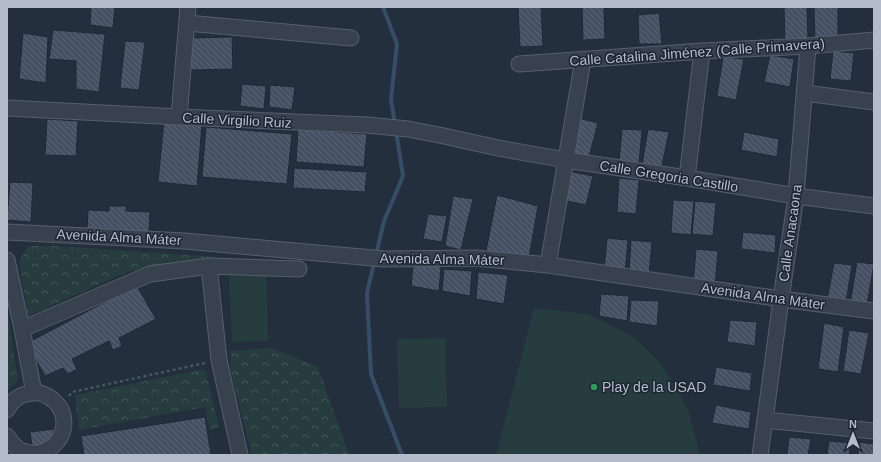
<svg xmlns="http://www.w3.org/2000/svg" width="881" height="462" font-family="Arial,sans-serif">
<style>
.forest{fill:url(#forest-crowns)}
.garden{fill:#263c3f}
.lines{fill:none;stroke-linecap:round;stroke-linejoin:round}
.stream{stroke:#394c67;stroke-width:4}
.building{fill:url(#building-back-hatch);stroke:#1f2835}
.minor-casing{stroke:#565f6c;stroke-width:17}
.path{stroke:#44595c;stroke-width:2.5;stroke-dasharray:3 3;stroke-linecap:butt}
.minor{stroke:#38414e;stroke-width:15}
.leisure-dot{fill:#2e9e5b;stroke:#1d2633;stroke-width:1.5}
.labels{text-anchor:middle;stroke-width:3;stroke-linejoin:round;paint-order:stroke}
.street-label{font-size:14px;fill:#b4bcc9;stroke:#1d2633}
.poi-label{font-size:14px;fill:#b4bcc9;stroke:#1d2633;text-anchor:start}
</style>
<defs>
<pattern id="forest-crowns" width="20" height="18" patternUnits="userSpaceOnUse"><rect width="20" height="18" fill="#263c3f"/><path d="M2 6a3 3 0 1 1 6 0M12 15a3 3 0 1 1 6 0" fill="none" stroke="#435659"/></pattern>
<pattern id="building-back-hatch" width="6" height="6" patternUnits="userSpaceOnUse"><rect width="6" height="6" fill="#455162"/><path d="M-1 5l2 2M0 0l6 6M5-1l2 2" fill="none" stroke="#5d6877"/></pattern>
</defs>
<rect width="100%" height="100%" fill="#242f3e"/>
<path class="forest" d="M28 246H56L217 257 127 272 28 316 19 262Z
M7 305 18 381 8 389H7Z
M272 348 318 367 349 455H252L231 372 230 351Z
M205 369 219 427 210 430 205 407 79 430 75 395Z"/>
<path class="garden" d="M266 274 268 341 232 342 229 275Z
M534 308 587 314 635 338 662 365 688 409 700 455H496Z
M445 338 447 407 399 408 397 339Z"/>
<g class="lines">
<path class="stream" d="M383 7 397 44 391 99 403 176 384 221 367 293 371 374 402 455"/>
</g>
<path class="building" d="M91 7H115L113 28 90 25Z
M518 7H541L543 46 520 47Z
M582 7H604L605 39 583 40Z
M784 7H807L808 41 785 44Z
M814 7H838V41L815 43Z
M659 13 662 44H639L638 15Z
M53 30 105 34 99 92 76 89V61L49 59Z
M23 33 48 37 46 83 19 79Z
M232 37 233 69 191 70 190 38Z
M125 41 145 42 139 90 120 88Z
M833 51 854 53 851 81 830 79Z
M770 55 794 59 790 87 764 82Z
M723 57 744 59 736 100 717 96Z
M242 84 266 86 264 109 240 106Z
M270 85 295 87 292 110 269 107Z
M579 118 598 123 589 157 570 153Z
M47 119 78 121 76 156 45 155Z
M164 121 202 124 197 186 158 182Z
M206 127 292 134 287 184 202 177Z
M298 129 367 134 364 167 296 162Z
M622 129 642 130 639 164 619 162Z
M648 129 669 132 661 170 642 165Z
M744 132 779 139 777 157 741 150Z
M294 168 367 172 365 192 293 188Z
M568 171 593 176 586 205 562 200Z
M619 178 639 180 636 214 617 212Z
M10 182 33 183 31 222 7 220Z
M497 195 538 206 529 258 486 251Z
M453 196 473 199 461 250 445 246Z
M673 200 694 201 691 235 671 233Z
M695 201 716 203 713 236 692 234Z
M109 206H126V211L150 212 149 232 87 231 88 210 109 211Z
M428 214 447 216 442 242 423 239Z
M743 232 776 235 775 253 741 249Z
M607 238 628 240 625 273 604 271Z
M631 240 652 242 649 275 629 273Z
M696 249 718 251 715 287 693 285Z
M857 262 874 264 867 305 850 304Z
M834 263 852 265 846 302 827 300Z
M413 265 441 266 439 291 411 286Z
M444 269 472 271 470 296 442 291Z
M478 272 508 275 504 304 476 299Z
M137 286 156 319 119 338 122 346 113 350 109 341 72 359 77 369 68 374 63 368 45 376 27 343 109 300Z
M601 294 629 296 627 321 599 316Z
M631 300 659 301 657 326 629 322Z
M730 320 757 322 755 346 727 342Z
M824 323 844 327 838 372 818 369Z
M849 330 869 333 861 374 843 371Z
M716 367 752 373 750 391 713 385Z
M716 405 751 412 749 429 712 423Z
M205 417 211 455H84L81 436Z
M53 429 55 450 33 452 30 432Z
M789 437 811 439 808 455H787Z
M829 441 851 443 849 455H827Z
M859 442 874 444V455H858Z"/>
<g class="lines">
<g class="minor-casing">
<path id="minor" d="M187 23 351 38
M519 64 702 51 808 46 874 40
M805 93 874 102
M7 108 179 117 367 125 408 129 444 136 498 148 566 160 687 178 796 196 874 206
M179 117 188 7
M687 178 702 51
M7 232 185 241 384 259 476 258 548 265 781 299 874 311
M7 260 22 329 34 393
M548 265 583 60
M209 266 219 360 240 455
M22 329 150 274 209 266 299 269
M7 410C12 400 21 393 34 393 41 392 48 396 53 400 57 403 60 407 62 412 71 436 47 461 22 451 15 448 11 442 7 436
M765 420 874 431
M760 455 765 420 781 299 796 196 808 46"/>
</g>
<path class="path" d="M69 396 72 392 205 363"/>
<use href="#minor" class="minor"/>
</g>
<circle class="leisure-dot" cx="594" cy="387" r="4"/>
<g class="labels">
<g class="street-label">
<text transform="translate(697 52) rotate(-4)" y="5">Calle Catalina Jiménez (Calle Primavera)</text>
<text transform="translate(237 120) rotate(3)" y="5">Calle Virgilio Ruiz</text>
<text transform="translate(669 176) rotate(9)" y="5">Calle Gregoria Castillo</text>
<text transform="translate(790 233) rotate(-82)" y="5">Calle Anacaona</text>
<text transform="translate(119 237) rotate(3)" y="5">Avenida Alma Máter</text>
<text transform="translate(442 259) rotate(1)" y="5">Avenida Alma Máter</text>
<text transform="translate(763 296) rotate(8)" y="5">Avenida Alma Máter</text>
</g>
<g class="poi-label">
<text x="602" y="392">Play de la USAD</text>
</g>
</g>
<rect width="881" height="462" fill="none" stroke="#b4bcc9" stroke-width="16"/>
<g transform="translate(853 434)" stroke="#1d2633" stroke-width="3" paint-order="stroke">
<path d="M0-3L7 15L0 10L-7 15Z" fill="#b4bcc9"/>
<text y="-6" font-size="11" font-weight="bold" text-anchor="middle" fill="#b4bcc9">N</text>
</g>
</svg>
